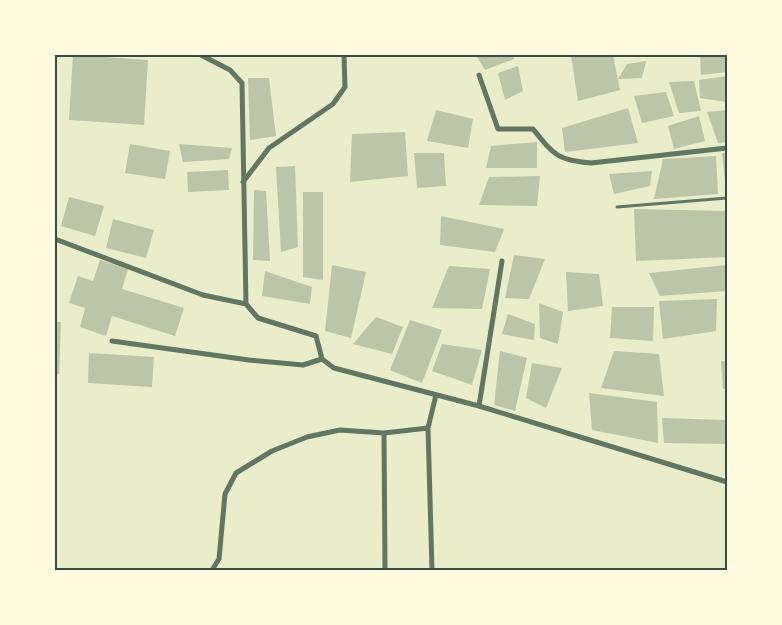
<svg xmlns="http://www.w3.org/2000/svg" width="782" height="625" font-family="'IBM Plex Sans',sans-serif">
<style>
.building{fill:#bcc5a7}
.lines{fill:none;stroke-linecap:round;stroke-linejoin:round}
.service{stroke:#617663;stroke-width:3}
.minor{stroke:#617663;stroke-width:5}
.neatline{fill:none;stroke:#344e41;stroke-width:2}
</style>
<rect width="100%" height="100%" fill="#e9edc9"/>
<path class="building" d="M73 55 148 60 144 125 69 120Z
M476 55H513L514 59 485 70Z
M571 55H613L620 90 578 101Z
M700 55H727V72L701 75Z
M646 61 642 78 618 79 627 64Z
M518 66 523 91 505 100 498 73Z
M727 76V102L700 98 699 80Z
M248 78H269L276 136 250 140Z
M694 81 701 111 679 113 669 82Z
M666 92 674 116 642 123 634 96Z
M628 108 638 143 565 152 562 128Z
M436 110 473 119 468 148 427 141Z
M727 110V142L718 143 707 112Z
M699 116 705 141 674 149 668 126Z
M405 132 408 176 350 182 352 134Z
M537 142V168H486L491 146Z
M130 144 170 151 165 179 125 173Z
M179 144 232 148 229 159 183 162Z
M414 153H444L446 186 417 188Z
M722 153H727V192H726Z
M716 156 718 194 654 199 663 159Z
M295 166 298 247 281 252 276 167Z
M228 170 229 190 188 192 187 172Z
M652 171 650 186 614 194 609 174Z
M540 176 537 206 479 205 489 177Z
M254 190 266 191 270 261 253 260Z
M303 192H323V280L303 277Z
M69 197 104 206 95 236 61 226Z
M634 209 727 211V257L636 261Z
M441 216 504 229 495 252 440 245Z
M113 219 154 230 146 258 106 248Z
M514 255 545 259 529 299 505 298Z
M100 260 128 269 122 289 184 308 175 336 112 316 106 336 80 327 85 308 69 303 78 276 93 281Z
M332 265 366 272 351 338 325 331Z
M727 265V291L660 296 649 273Z
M449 266 490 269 482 309 432 308Z
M265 271 312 287 310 304 262 296Z
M566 272 599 274 603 306 568 311Z
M717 299 716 331 663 339 659 301Z
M539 303 563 312 558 344 540 338Z
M612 307H654L653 341 610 338Z
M508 314 535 324 534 340 502 334Z
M376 317 403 327 392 354 353 344Z
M410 320 442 330 422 383 390 370Z
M55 322H61L59 374H55Z
M442 344 482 350 472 385 432 371Z
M500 351 527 358 515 411 494 405Z
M614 351 659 354 664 396 601 388Z
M89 353 154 357 152 387 88 383Z
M721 361H727V389H723Z
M532 363 562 368 546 408 526 398Z
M589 393 657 402 658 443 592 430Z
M662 418 727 420V444L664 443Z"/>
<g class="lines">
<path class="service" d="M617 207 727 198"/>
<path class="minor" d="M201 55 230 70 242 83 246 304 258 318 316 336 322 359 334 368 479 406 727 482
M479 75 498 129H533C554 155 557 160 591 163L727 148
M243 182 269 148 333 104 345 87 344 55
M55 239 203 295 246 304
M112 341 249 360 303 365 322 359
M479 406 502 261
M428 428 432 570
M384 433 385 570
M212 570 219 559 225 494 236 473 272 451 307 437 340 430 384 433 428 428 436 395"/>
</g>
<rect width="782" height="625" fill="none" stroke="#fefae0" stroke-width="112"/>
<rect x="56" y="56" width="670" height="513" class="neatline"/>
</svg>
